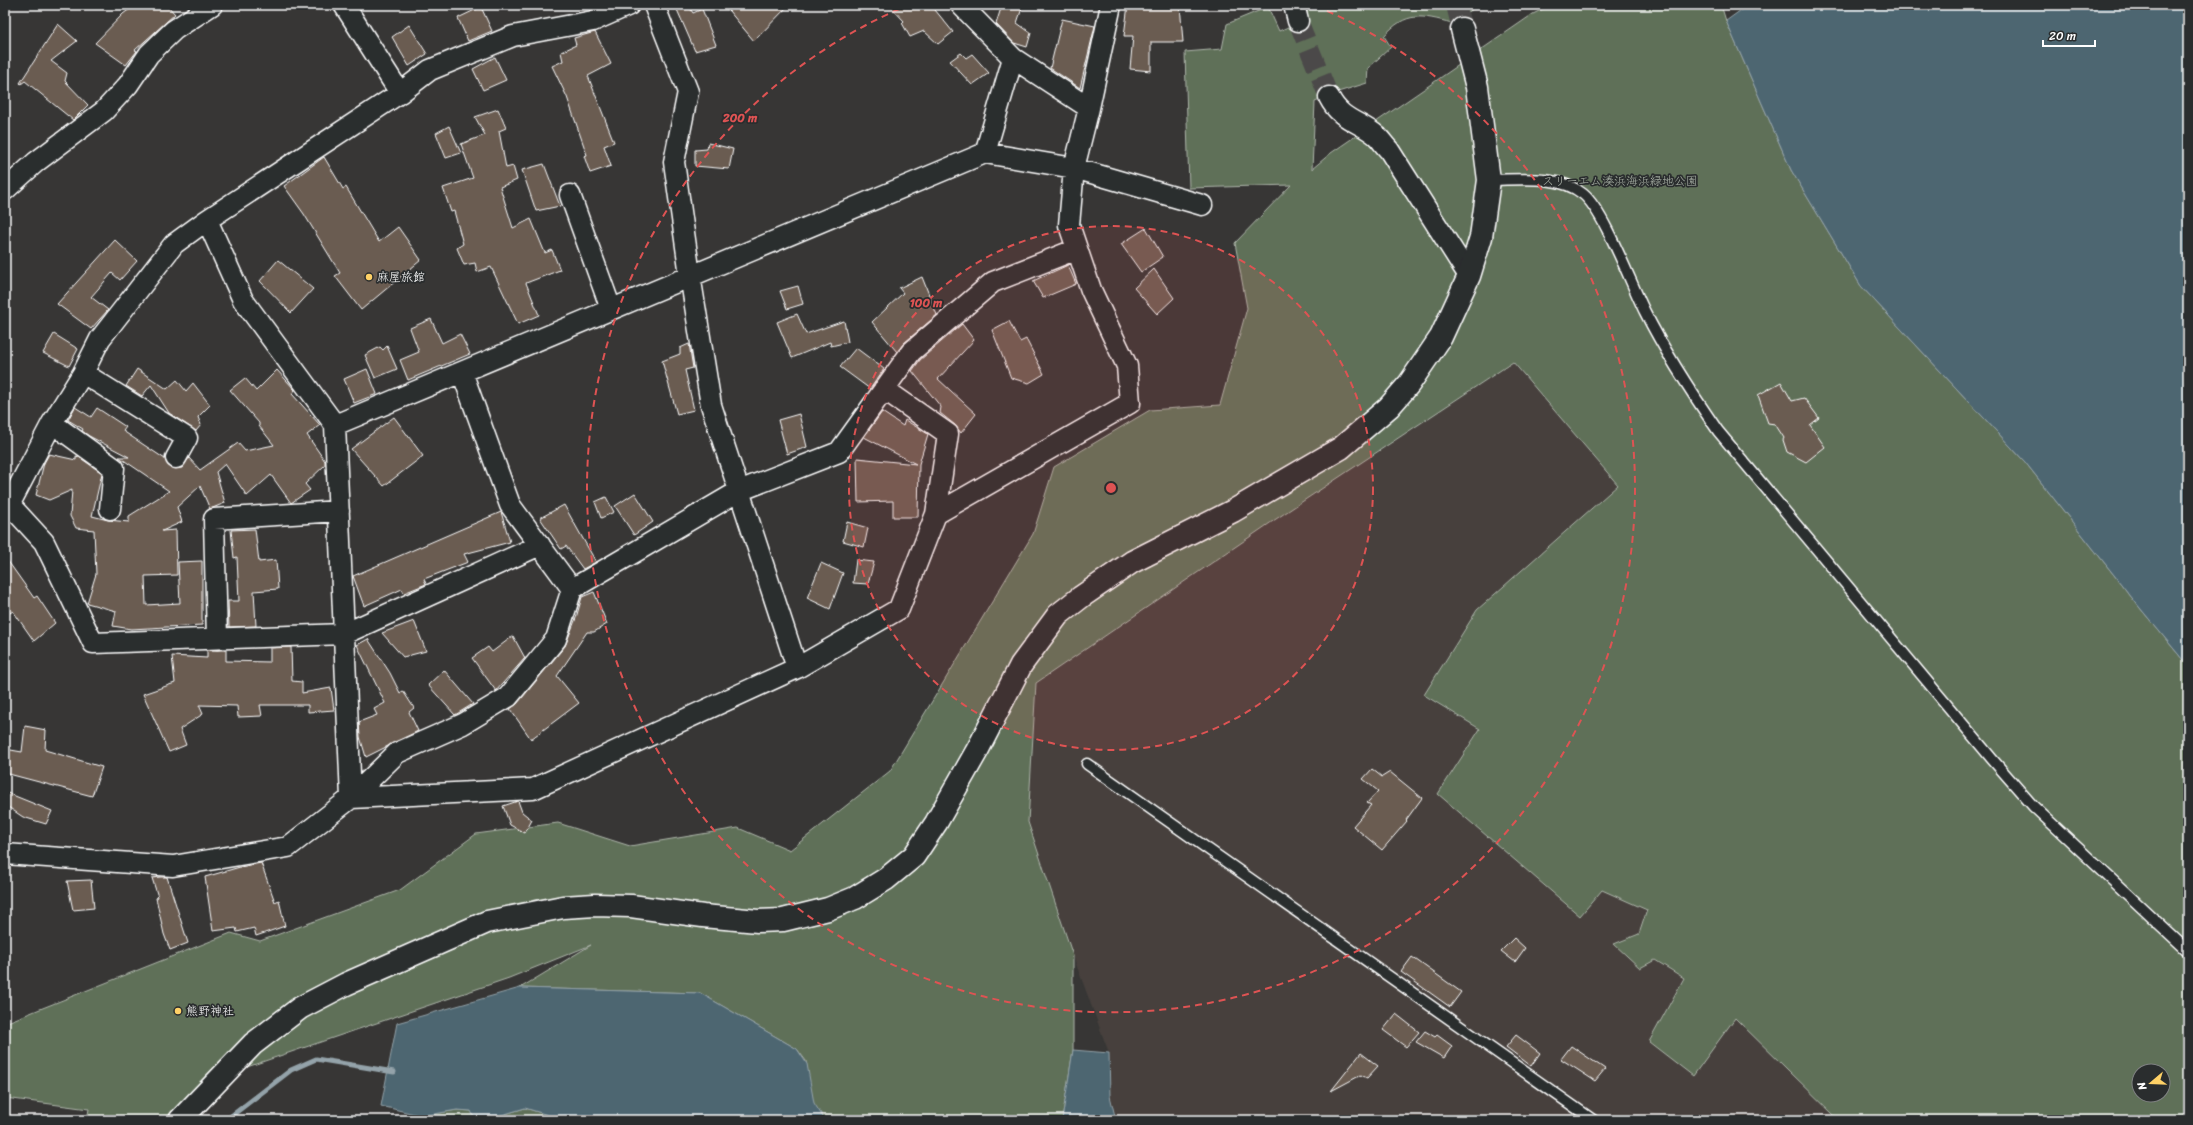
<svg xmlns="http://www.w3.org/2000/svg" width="2193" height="1125" font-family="Sriracha,'Klee One',sans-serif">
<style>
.built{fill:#46413d}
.green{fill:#5f6f58;stroke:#afb7ac;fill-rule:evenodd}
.water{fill:#4d6671;stroke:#94a3aa}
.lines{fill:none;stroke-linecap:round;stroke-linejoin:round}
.stream{stroke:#94a3aa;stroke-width:5}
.building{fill:#6a5b51;stroke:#fff}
.minor-tunnel{stroke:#4b4a49;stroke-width:20;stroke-dasharray:20 10;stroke-linecap:butt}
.service-casing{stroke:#fff;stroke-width:13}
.minor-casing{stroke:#fff;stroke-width:23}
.tertiary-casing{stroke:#fff;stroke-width:25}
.service{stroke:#2a2d2e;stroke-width:10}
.minor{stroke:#2a2d2e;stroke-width:20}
.tertiary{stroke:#2a2d2e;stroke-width:22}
.ring{fill:none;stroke:#de5353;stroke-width:2;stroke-dasharray:7 5}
.poi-dot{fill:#ffd166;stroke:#2a2d2e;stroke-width:1.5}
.labels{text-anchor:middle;stroke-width:3.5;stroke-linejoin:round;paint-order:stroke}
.park-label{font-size:12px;fill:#afb7ac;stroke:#2a2d2e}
.poi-label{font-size:12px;fill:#fff;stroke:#2a2d2e;text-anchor:start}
.centre{fill:#de5353;stroke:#2a2d2e;stroke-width:2}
.ring-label{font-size:12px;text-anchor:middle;font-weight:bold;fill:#de5353;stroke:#2a2d2e;stroke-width:3.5;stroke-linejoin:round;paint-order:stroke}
</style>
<rect width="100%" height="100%" fill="#373635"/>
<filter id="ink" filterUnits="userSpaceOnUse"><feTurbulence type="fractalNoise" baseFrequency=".025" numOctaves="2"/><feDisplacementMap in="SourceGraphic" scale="8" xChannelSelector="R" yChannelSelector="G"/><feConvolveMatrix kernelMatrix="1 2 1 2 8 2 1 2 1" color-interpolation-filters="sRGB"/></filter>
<g filter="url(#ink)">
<path class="built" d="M1513 362 1618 485 1477 610 1424 696 1480 729 1580 916 1602 890 1647 910 1639 934 1614 944 1655 960 1684 978 1649 1042 1693 1075 1735 1017 1839 1120H1116L1110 1096 1109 1053 1073 956 1028 822 1036 683 1276 519Z"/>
<path class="green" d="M1306 5H1493L1473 9 1452 23C1422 15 1406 11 1384 36L1391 47 1368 68 1367 83 1338 92 1315 102 1312 169 1331 153 1533 14 1551 5H1721L1726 21 1791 170 1861 286 2025 462 2140 608 2188 666V1120H1839L1735 1018 1693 1076 1649 1042 1684 978 1655 960 1640 968 1614 944 1639 934 1647 910 1602 890 1580 916 1438 794 1480 729 1424 695 1477 610 1618 485 1513 362 1276 519 1036 683 1028 822 1073 956V1050L1062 1120H825L813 1103 806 1061 797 1049 700 993 520 988 591 945 509 978 200 1083 165 1120H87L89 1109 5 1098V1023L231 933 260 941 400 890 476 834 558 823 630 846 738 828 790 850 890 771 1033 534 1054 467 1150 410 1220 405 1247 308 1235 243 1291 185 1189 188 1185 52 1222 49 1227 24 1268 7 1279 31 1309 18ZM1245 498 1068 598 1151 539ZM2139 1071H2163V1095H2139Z
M525 1108 564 1120H485Z
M457 1110 472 1111 475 1120H423V1116Z"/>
<path class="water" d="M1748 5H2188V666L2140 608 2025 462 1861 286 1791 170 1726 21Z
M520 988 700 993 797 1049 807 1064 814 1103 825 1120H564L525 1108 485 1120H475L471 1111 457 1110 423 1116 381 1106 397 1023Z
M1073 1050 1109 1053 1110 1096 1116 1120H1062Z"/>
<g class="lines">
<path class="stream" d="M226 1120 291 1070 316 1059 394 1072"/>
</g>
<path class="building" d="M135 5H167L175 14 135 50 137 51 126 65 95 43 123 14Z
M675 5H688L693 13 702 9 716 45 695 51Z
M724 5H789L754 41Z
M889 5H931L953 32 938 44 924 31 910 37 902 23 904 21Z
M1002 5H1023L1017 23 1031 33 1027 47 1014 43 996 24Z
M1128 5H1180L1183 42H1151V71L1130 69 1133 36H1124Z
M481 7 492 31 468 41 458 18Z
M1062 19 1095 26 1080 88 1050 68Z
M58 24 77 41 51 61 67 73 65 81 88 105 73 120 25 81 21 84 20 83Z
M409 25 427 54 409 66 392 37Z
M595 32 611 64 588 76 614 142 604 146 611 166 590 173 584 156 587 155 567 97 552 66 563 61 561 52 576 45 574 38Z
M961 53 966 58 972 54 989 73 972 85 950 61Z
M495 57 506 80 483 90 473 69Z
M498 109 506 128 499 131 506 168 513 166 517 180 500 187 513 228 531 219 545 253 552 250 560 270 526 283 539 315 518 324 491 267 477 272 475 263 464 265 457 248 463 244 454 211 451 212 443 188 473 178 461 144 485 135 475 117Z
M449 126 461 153 446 158 436 133Z
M708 143 733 149 729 169 695 166V150L707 149Z
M324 157 343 189 346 187 379 242 398 227 421 260 361 310 335 276 340 273 304 214 284 186Z
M544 164 560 206 536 211 522 170Z
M1146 228 1163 257 1141 272 1121 244Z
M115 240 137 261 120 280 112 273 91 297 108 310 91 329 57 304Z
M278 260 313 289 291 313 260 281Z
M1068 265 1076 284 1043 298 1033 281Z
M1154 269 1174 298 1157 314 1134 288Z
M922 277 937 315 904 343 897 352 872 322 903 293 899 288Z
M798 286 803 304 787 309 780 291Z
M797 314 806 334 844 321 848 342 831 346 830 342 792 358 777 322Z
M431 319 442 343 460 334 470 354 408 380 400 360 419 352 410 328Z
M1009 321 1020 342 1026 339 1044 374 1029 383 1011 378 992 330Z
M962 324 974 340 938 379 976 414 961 433 955 425 940 413 941 407 912 371 920 360Z
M54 334 78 349 69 366 43 353Z
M689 344 693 368 685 370 694 410 677 414 662 361 680 354V348Z
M387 346 397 369 375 378 365 355 380 347 383 350Z
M856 348 884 369 870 389 840 367Z
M137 369 167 389 177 380 186 391 193 383 210 405 198 417 201 425 196 431 169 413 151 385 142 396 126 386Z
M367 369 377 394 354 403 344 379Z
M277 370 295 390 292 394 320 425 307 435 325 461V465L305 484 310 490 291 503 271 475 247 496 225 464 216 472 225 503 210 509 200 486 177 507 182 522 162 531 176 530 177 575 145 576 146 605 180 603 178 562 202 561V625L131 629 113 626 116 611 87 603 96 574 94 530 76 528 70 516 72 490 49 500 36 495 44 463 49 454 76 460V456L79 457 102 473 92 516 108 520 129 522V516L169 491 119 457H129L89 436 82 431 83 429 68 420 75 407 91 417 97 408 126 427 123 431 165 459 171 468H182L189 458 200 470 238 443 245 451 274 445 259 426V423L230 390 245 378 256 391Z
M1781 382 1792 401 1804 398 1819 418 1810 425 1825 447 1806 462 1787 452 1783 440 1784 438 1775 424 1768 423 1758 395Z
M882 412 903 426 905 420 928 434 919 464 918 517H893V501L858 502 857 458 916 464 864 437Z
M799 414 807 447 787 454 778 420Z
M394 417 423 456 384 486 351 449Z
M635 493 653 522 634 535 615 506Z
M606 497 614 512 601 518 595 502Z
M564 505 596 562 583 569 566 546 561 549 540 518Z
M501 512 510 542 464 554 468 562 424 579 426 584 404 593 402 589 364 606 353 576Z
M847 522 868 528 864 547 843 541Z
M255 529 259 562 276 560 278 589 254 591 256 626 229 627 228 601H239L237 557 234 558 231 530Z
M5 557 34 598 37 596 55 623 34 641 13 611 5 616Z
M856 560 874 562 868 584 853 583Z
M821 563 843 573 830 609 807 598Z
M594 592 607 624 594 632H587L557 676 579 703 531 739 510 709 517 704 565 646 576 618 582 597Z
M414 621 426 651 403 657 382 633Z
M513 636 525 658 496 691 472 658 488 647 492 652Z
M368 639 390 673 400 693 403 691 414 708 409 712 418 731 366 757 360 737 359 722 377 715 374 709 385 703 357 645Z
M291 647 292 681 302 682V693L331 688 334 710 308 712V705H260L262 716 238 717 237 706 199 705 203 714 180 729 186 745 169 752 143 694 175 683 172 656 207 658V650H226V661L270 662V648Z
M444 670 473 704 455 715 428 685Z
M25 726 46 730 45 750 102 767 92 796 5 773V749L22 752Z
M1372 769 1382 777 1390 772 1422 798 1406 820 1407 821 1382 850 1353 826 1371 805 1367 803 1378 791 1363 779Z
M5 792 52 811 46 824 23 817 5 805Z
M518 801 522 812 532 820 525 833 510 825 503 806Z
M261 863 275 902 279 900 285 926 256 936 254 928 237 932 236 928 213 931 205 877 240 867Z
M160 877H167L188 943 170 950 164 934 156 898 158 897 152 878Z
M91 880 94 908 73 910 67 881Z
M1514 938 1525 948 1515 962 1501 951Z
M1412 957 1461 992 1450 1007 1401 972Z
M1396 1014 1419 1032 1406 1047 1383 1030Z
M1425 1031 1435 1037 1437 1035 1452 1046 1444 1058 1416 1042Z
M1516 1035 1540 1053 1531 1066 1506 1047Z
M1571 1046 1605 1069 1595 1081 1561 1059Z
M1361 1053 1378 1066 1367 1078 1361 1075 1331 1091Z"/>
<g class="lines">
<path class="minor-tunnel" d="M1456 5 1462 29
M1298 21 1329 97"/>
<g class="service-casing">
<path id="service" d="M1489 180C1519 180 1558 174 1583 194 1604 211 1631 284 1645 312 1666 354 1691 392 1718 431L1992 759 2033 806 2188 951
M1087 764 1593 1120"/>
</g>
<g class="minor-casing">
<path id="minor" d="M344 5 400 93
M654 5 688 92 674 162 690 275 711 405 797 668
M961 5 1013 58 1089 108
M1294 5 1298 21
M1329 97C1341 121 1360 121 1377 136 1381 140 1385 146 1389 150L1469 276
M985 153 1013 58
M5 190 36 162 104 111 128 85 149 54 174 30 212 5
M570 195 611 309
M207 220 243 300 335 425 351 798
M462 372 510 505 572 589
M83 373 187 438 176 458
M884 389 948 434 936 514
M52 423 114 468 110 509
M335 425 985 153 1074 168 1202 205
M10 505 44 542 93 643 344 634 540 545
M5 513 52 423 83 373 100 339 174 244 207 220 400 93 430 70 513 36 593 21 629 5
M217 639 214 519 339 511
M351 798 533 789 797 668 899 609 936 514 1130 403 1127 366 1091 290 1069 225 1074 168 1089 108 1111 5
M5 854 173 866 288 847 351 798 397 753 463 724 508 697 556 639 572 589 739 491 839 452 911 352 993 282 1077 249"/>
</g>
<g class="tertiary-casing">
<path id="tertiary" d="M180 1120 253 1044 300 1008 346 984 487 922 563 907 595 905 631 906 703 916 758 921 783 920 828 909 855 898 886 879 914 856 936 823 978 749 1021 665 1058 615 1081 597 1132 562 1233 511 1341 448 1389 407 1409 384 1441 337 1469 276 1481 237 1489 180 1477 87 1462 29"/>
</g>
<use href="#service" class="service"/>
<use href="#minor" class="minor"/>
<use href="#tertiary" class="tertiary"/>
</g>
</g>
<circle cx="1111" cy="488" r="262" fill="#de5353" fill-opacity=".12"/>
<g class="ring">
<circle cx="1111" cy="488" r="262"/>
<path d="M1316 6A524 524 0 1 1 906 6"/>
</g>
<g class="poi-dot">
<circle cx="369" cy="277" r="4"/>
<circle cx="178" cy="1011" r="4"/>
</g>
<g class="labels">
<g class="park-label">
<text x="1620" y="185">スリーエム湊浜海浜緑地公園</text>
</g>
<g class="poi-label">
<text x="377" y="281">麻屋旅館</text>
<text x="186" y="1015">熊野神社</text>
</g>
</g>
<circle cx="1111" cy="488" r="6" class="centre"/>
<g class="ring-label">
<text x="740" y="122">200 m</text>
<text x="926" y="307">100 m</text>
</g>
<rect width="2193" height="1125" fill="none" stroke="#2a2d2e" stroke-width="20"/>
<rect x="10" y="10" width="2173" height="1105" fill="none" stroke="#fff" stroke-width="1.5" filter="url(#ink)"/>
<g transform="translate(2151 1083) rotate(251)"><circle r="19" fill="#2a2d2e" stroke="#7f8182"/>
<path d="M0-3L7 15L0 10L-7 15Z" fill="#ffd166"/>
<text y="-6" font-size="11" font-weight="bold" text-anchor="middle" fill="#ffffff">N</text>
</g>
<path d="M2043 40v6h52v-6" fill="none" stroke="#ffffff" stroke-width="2"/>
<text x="2049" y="40" font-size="12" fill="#ffffff" stroke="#2a2d2e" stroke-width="3" paint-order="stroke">20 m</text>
</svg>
